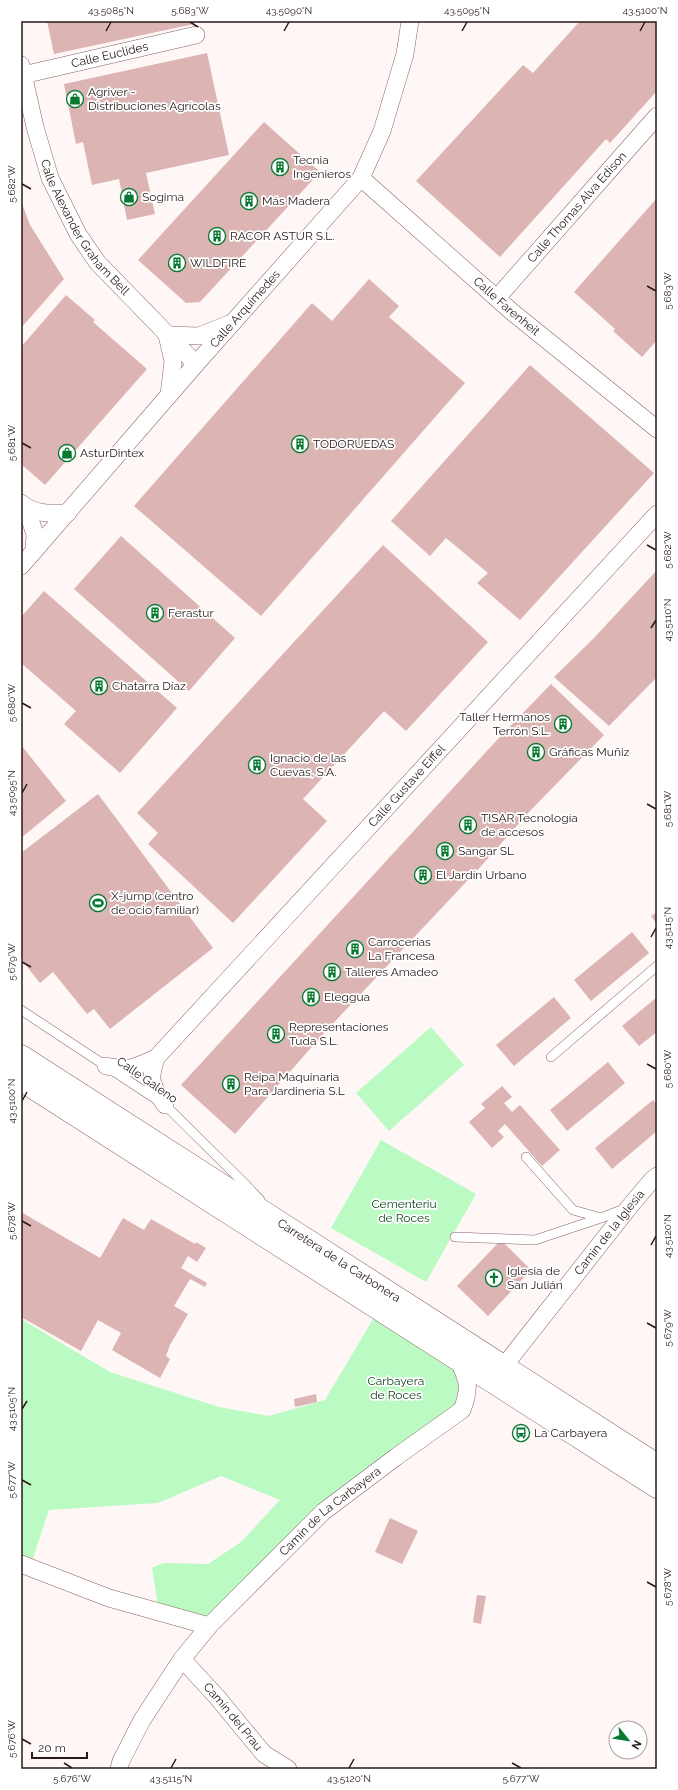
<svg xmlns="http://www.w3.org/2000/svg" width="678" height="1790" font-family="Raleway,sans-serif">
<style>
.green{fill:#bcfac4}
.building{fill:#dcb4b4}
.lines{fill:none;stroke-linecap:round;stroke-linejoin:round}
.service-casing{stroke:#886465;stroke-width:10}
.minor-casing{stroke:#886465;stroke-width:18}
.tertiary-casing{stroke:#886465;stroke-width:23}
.service{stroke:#fff;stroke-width:9}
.minor{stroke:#fff;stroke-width:17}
.tertiary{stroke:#fff;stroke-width:22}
.ticks{fill:none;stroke:#281919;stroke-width:1.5}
.labels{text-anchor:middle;stroke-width:3.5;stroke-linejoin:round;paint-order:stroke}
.street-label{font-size:12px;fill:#281919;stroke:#fff}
.poi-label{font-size:12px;fill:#281919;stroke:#fff;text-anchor:start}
.park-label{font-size:12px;fill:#0b3d18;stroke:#fff}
.neatline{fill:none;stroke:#281919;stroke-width:1.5}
.ticks-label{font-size:10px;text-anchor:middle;fill:#281919}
</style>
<rect width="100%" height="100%" fill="#fff6f6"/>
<path class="green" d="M431 1027 464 1065 389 1131 356 1093Z
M381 1140 476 1194 426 1282 331 1228Z
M379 1309 458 1359 466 1399 396 1457 209 1626 159 1613 152 1568 163 1563 208 1564 241 1542 280 1500 221 1476 158 1503 49 1510 30 1567 21 1564V1319L110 1372 219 1407 269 1416 325 1400Z"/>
<path class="building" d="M47 21H193L194 24 54 54Z
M580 21H657V91L610 143 606 139 500 257 416 181 523 65 533 73Z
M207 53 229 155 146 173 155 214 127 220 119 179 92 185 83 142 76 144 64 84Z
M264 122 320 172 200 302 186 303 138 260Z
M657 198V340L642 357 613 331 615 329 574 292Z
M21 201 30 225 64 279 21 328Z
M369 279 399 306 389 317 465 383 261 616 134 506 312 303 332 321Z
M66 295 95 320 93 322 147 369 45 485 21 464V347Z
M530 365 654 473 520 620 477 583 488 573 446 538 430 556 391 521Z
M121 536 235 638 189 691 74 589Z
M383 545 488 642 406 731 384 711 303 799 327 821 233 923 148 844 158 833 137 813Z
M657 570V677L609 726 554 677 593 639Z
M44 591 177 708 120 773 64 724 76 711 21 663V617Z
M551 684 604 735 528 813 483 864 325 1032 235 1134 181 1085 497 740Z
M21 745 66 801 21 838Z
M98 794 213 948 110 1029 94 1009 87 1014 53 972 40 983 21 959V853Z
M657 912V924L651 916Z
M632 932 649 953 591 1001 574 980Z
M554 997 571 1018 514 1066 496 1045Z
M657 997V1032L639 1046 622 1026Z
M608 1062 625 1083 567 1131 550 1110Z
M502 1086 512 1097 504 1103 512 1112 520 1105 560 1150 542 1166 505 1124 498 1131 504 1137 492 1148 469 1122 485 1108 481 1104Z
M653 1100 657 1105V1131L612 1169 595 1148Z
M21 1212 100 1258 123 1218 144 1230 151 1219 195 1244 196 1242 206 1248 197 1262 188 1256 181 1268 207 1283 205 1287 190 1279 174 1306 188 1314 170 1345 166 1356 170 1359 160 1378 112 1350 121 1333 98 1320 81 1351 21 1317Z
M501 1240 531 1270 488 1316 457 1286Z
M316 1394 317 1402 295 1407 294 1399Z
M390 1518 418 1531 402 1564 375 1552Z
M477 1595 486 1596 481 1624 473 1622Z"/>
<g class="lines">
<g class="service-casing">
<path id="service" d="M21 1010 165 1105 246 1185 260 1200
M551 1057 657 966
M526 1157 573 1210 601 1218
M455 1237 535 1240 601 1218 624 1209"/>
</g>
<g class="minor-casing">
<g id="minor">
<path id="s1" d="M21 65 35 127 50 178 78 234 97 262 196 364"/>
<path id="s2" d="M23 75 196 35"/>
<path id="s3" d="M361 178 511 311 657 429"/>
<path id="s4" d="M497 298 657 116"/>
<path d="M167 335 199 336 229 324"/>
<path d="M167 335 173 361 169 395"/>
<path d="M21 503C35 515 51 513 68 513"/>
<path d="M26 508 35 534 34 551"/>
<path id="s5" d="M21 566 196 364 361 178 382 131 405 54 410 21"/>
<path d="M156 1058C148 1082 152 1085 165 1105"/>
<path id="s6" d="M106 1066C129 1071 134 1068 156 1058L657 514"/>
<path id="s7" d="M504 1366 630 1206 652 1180 657 1176"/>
<path d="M21 1564 109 1598 209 1626"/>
<path id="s8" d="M182 1659 217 1697 264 1754 288 1769"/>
<path id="s9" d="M119 1769 121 1761 142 1720 182 1659 209 1626 323 1512 396 1457 462 1410C471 1386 468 1381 458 1359"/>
</g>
</g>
<g class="tertiary-casing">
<g id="tertiary">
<path id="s10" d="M21 1056 657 1465"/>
<path d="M21 1080 657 1487"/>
</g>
</g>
<use href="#service" class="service"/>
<use href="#minor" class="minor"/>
<use href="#tertiary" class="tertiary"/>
</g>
<path class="ticks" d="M190 22 198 27M106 31 111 22M284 31 289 22M462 31 467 22M640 31 645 22M22 184 31 189M647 286 656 291M22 443 31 448M647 545 656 550M651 628 656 620M22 703 31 708M22 793 27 784M647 804 656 809M651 937 656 928M22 962 31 967M647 1064 656 1069M22 1101 27 1092M22 1221 31 1226M651 1245 656 1236M647 1323 656 1328M22 1409 27 1401M22 1480 31 1485M647 1582 656 1587M22 1739 31 1744M64 1763 72 1768M512 1763 521 1768M171 1768 176 1759M349 1768 354 1759"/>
<defs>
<g id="shop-ring" transform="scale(0.9)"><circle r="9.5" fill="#fff" stroke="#05792f" stroke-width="1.5"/><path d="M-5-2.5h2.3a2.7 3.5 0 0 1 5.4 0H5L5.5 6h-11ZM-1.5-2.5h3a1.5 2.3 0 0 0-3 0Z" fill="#05792f"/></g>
<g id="building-ring" transform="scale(0.9)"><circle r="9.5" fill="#fff" stroke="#05792f" stroke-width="1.5"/><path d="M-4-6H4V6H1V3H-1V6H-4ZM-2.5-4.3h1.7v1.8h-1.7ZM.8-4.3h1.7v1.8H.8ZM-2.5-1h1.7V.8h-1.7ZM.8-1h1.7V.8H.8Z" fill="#05792f"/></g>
<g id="stadium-ring" transform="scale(0.9)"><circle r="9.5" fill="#fff" stroke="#05792f" stroke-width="1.5"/><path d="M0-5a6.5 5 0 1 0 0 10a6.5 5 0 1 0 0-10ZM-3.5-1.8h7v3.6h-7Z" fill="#05792f"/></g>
<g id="church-ring" transform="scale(0.9)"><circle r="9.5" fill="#fff" stroke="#05792f" stroke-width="1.5"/><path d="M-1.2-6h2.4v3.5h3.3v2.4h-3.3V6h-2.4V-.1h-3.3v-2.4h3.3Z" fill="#05792f"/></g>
<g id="bus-ring" transform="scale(0.9)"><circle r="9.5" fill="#fff" stroke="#05792f" stroke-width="1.5"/><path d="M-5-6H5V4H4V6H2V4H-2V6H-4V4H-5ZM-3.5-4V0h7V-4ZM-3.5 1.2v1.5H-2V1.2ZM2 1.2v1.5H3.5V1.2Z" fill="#05792f"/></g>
</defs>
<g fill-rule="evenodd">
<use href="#shop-ring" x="75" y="99"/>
<use href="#building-ring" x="280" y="167"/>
<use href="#shop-ring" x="129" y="197"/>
<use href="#building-ring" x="249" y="201"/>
<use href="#building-ring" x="217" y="236"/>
<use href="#building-ring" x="177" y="263"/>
<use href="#building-ring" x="300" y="444"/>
<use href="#shop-ring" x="67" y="453"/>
<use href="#building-ring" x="155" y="613"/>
<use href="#building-ring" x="99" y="686"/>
<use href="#building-ring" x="563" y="724"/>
<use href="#building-ring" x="536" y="752"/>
<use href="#building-ring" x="257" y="765"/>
<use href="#building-ring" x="468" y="825"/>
<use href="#building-ring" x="445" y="851"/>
<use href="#building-ring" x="423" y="875"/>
<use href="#stadium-ring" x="98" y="903"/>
<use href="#building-ring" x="355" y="949"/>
<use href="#building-ring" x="332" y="972"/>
<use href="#building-ring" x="311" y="997"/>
<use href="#building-ring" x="276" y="1034"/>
<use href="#building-ring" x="231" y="1084"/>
<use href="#church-ring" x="494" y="1278"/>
<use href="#bus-ring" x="521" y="1433"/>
</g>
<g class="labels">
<g class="street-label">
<text dy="4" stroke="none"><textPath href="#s2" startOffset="89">Calle Euclides</textPath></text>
<text dy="4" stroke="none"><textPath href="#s4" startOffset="121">Calle Thomas Alva Edison</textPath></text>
<text dy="4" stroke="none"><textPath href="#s1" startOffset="177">Calle Alexander Graham Bell</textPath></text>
<text dy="4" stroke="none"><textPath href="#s3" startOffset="194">Calle Farenheit</textPath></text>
<text dy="4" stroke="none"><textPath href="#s5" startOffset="341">Calle Arquímedes</textPath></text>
<text dy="4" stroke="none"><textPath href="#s6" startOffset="422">Calle Gustave Eiffel</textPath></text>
<text transform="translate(147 1080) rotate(35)" y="4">Calle Galeno</text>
<text dy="4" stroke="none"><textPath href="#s7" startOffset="170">Camín de la Iglesia</textPath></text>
<text dy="4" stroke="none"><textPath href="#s10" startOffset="378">Carretera de la Carbonera</textPath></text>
<text dy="4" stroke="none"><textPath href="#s9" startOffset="337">Camín de La Carbayera</textPath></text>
<text dy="4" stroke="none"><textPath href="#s8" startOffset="77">Camín del Prau</textPath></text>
</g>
<g class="poi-label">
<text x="88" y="96">Agriver -<tspan x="88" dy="14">Distribuciones Agrícolas</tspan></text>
<text x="293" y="164">Tecnia<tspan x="293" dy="14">Ingenieros</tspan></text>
<text x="142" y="201">Sogima</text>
<text x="262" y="205">Más Madera</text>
<text x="230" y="240">RACOR ASTUR S.L.</text>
<text x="190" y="267">WILDFIRE</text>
<text x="313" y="448">TODORUEDAS</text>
<text x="80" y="457">AsturDintex</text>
<text x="168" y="617">Ferastur</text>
<text x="112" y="690">Chatarra Díaz</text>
<text x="550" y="721" text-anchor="end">Taller Hermanos<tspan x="550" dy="14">Terrón S.L.</tspan></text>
<text x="549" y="756">Gráficas Muñiz</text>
<text x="270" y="762">Ignacio de las<tspan x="270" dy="14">Cuevas, S.A.</tspan></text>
<text x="481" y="822">TISAR Tecnología<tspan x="481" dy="14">de accesos</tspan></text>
<text x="458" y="855">Sangar SL</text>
<text x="436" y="879">El Jardín Urbano</text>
<text x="111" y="900">X-jump (centro<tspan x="111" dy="14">de ocio familiar)</tspan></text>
<text x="368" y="946">Carrocerías<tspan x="368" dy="14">La Francesa</tspan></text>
<text x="345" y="976">Talleres Amadeo</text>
<text x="324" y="1001">Eleggua</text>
<text x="289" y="1031">Representaciones<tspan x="289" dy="14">Tuda S.L.</tspan></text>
<text x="244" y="1081">Reipa Maquinaria<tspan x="244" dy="14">Para Jardinería S.L</tspan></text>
<text x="507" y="1275">Iglesia de<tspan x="507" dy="14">San Julián</tspan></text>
<text x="534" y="1437">La Carbayera</text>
</g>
<g class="park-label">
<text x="404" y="1208">Cementeriu<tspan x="404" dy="14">de Roces</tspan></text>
<text x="396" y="1385">Carbayera<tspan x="396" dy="14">de Roces</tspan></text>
</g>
</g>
<rect width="678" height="1790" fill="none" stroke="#ffffff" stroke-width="44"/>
<g transform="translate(628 1740) rotate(120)"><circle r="19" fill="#ffffff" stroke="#a9a3a3"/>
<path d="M0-3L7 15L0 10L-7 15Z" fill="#05792f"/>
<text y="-6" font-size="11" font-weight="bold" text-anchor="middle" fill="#281919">N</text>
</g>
<path d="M32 1752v6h55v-6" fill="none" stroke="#281919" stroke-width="2"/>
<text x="38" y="1752" font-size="12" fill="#281919" stroke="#ffffff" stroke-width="3" paint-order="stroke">20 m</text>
<rect x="22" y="22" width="634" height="1746" class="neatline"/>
<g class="ticks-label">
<text x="111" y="14">43.5085°N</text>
<text x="190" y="14">5.683°W</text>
<text x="289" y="14">43.5090°N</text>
<text x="467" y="14">43.5095°N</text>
<text x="645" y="14">43.5100°N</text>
<text transform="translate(11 184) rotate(-90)" y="4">5.682°W</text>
<text transform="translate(667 291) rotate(-90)" y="4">5.683°W</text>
<text transform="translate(11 443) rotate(-90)" y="4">5.681°W</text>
<text transform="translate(667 550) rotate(-90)" y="4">5.682°W</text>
<text transform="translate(667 620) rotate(-90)" y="4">43.5110°N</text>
<text transform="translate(11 703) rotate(-90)" y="4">5.680°W</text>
<text transform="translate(11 793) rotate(-90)" y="4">43.5095°N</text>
<text transform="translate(667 809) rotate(-90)" y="4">5.681°W</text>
<text transform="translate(667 928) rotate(-90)" y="4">43.5115°N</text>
<text transform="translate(11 962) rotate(-90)" y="4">5.679°W</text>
<text transform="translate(667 1069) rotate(-90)" y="4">5.680°W</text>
<text transform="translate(11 1101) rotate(-90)" y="4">43.5100°N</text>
<text transform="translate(11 1221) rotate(-90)" y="4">5.678°W</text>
<text transform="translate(667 1236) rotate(-90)" y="4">43.5120°N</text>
<text transform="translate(667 1328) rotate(-90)" y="4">5.679°W</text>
<text transform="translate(11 1409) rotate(-90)" y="4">43.5105°N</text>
<text transform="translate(11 1480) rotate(-90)" y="4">5.677°W</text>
<text transform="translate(667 1587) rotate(-90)" y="4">5.678°W</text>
<text transform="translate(11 1739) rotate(-90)" y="4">5.676°W</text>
<text x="72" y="1782">5.676°W</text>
<text x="171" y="1782">43.5115°N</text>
<text x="349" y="1782">43.5120°N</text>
<text x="521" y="1782">5.677°W</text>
</g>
</svg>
